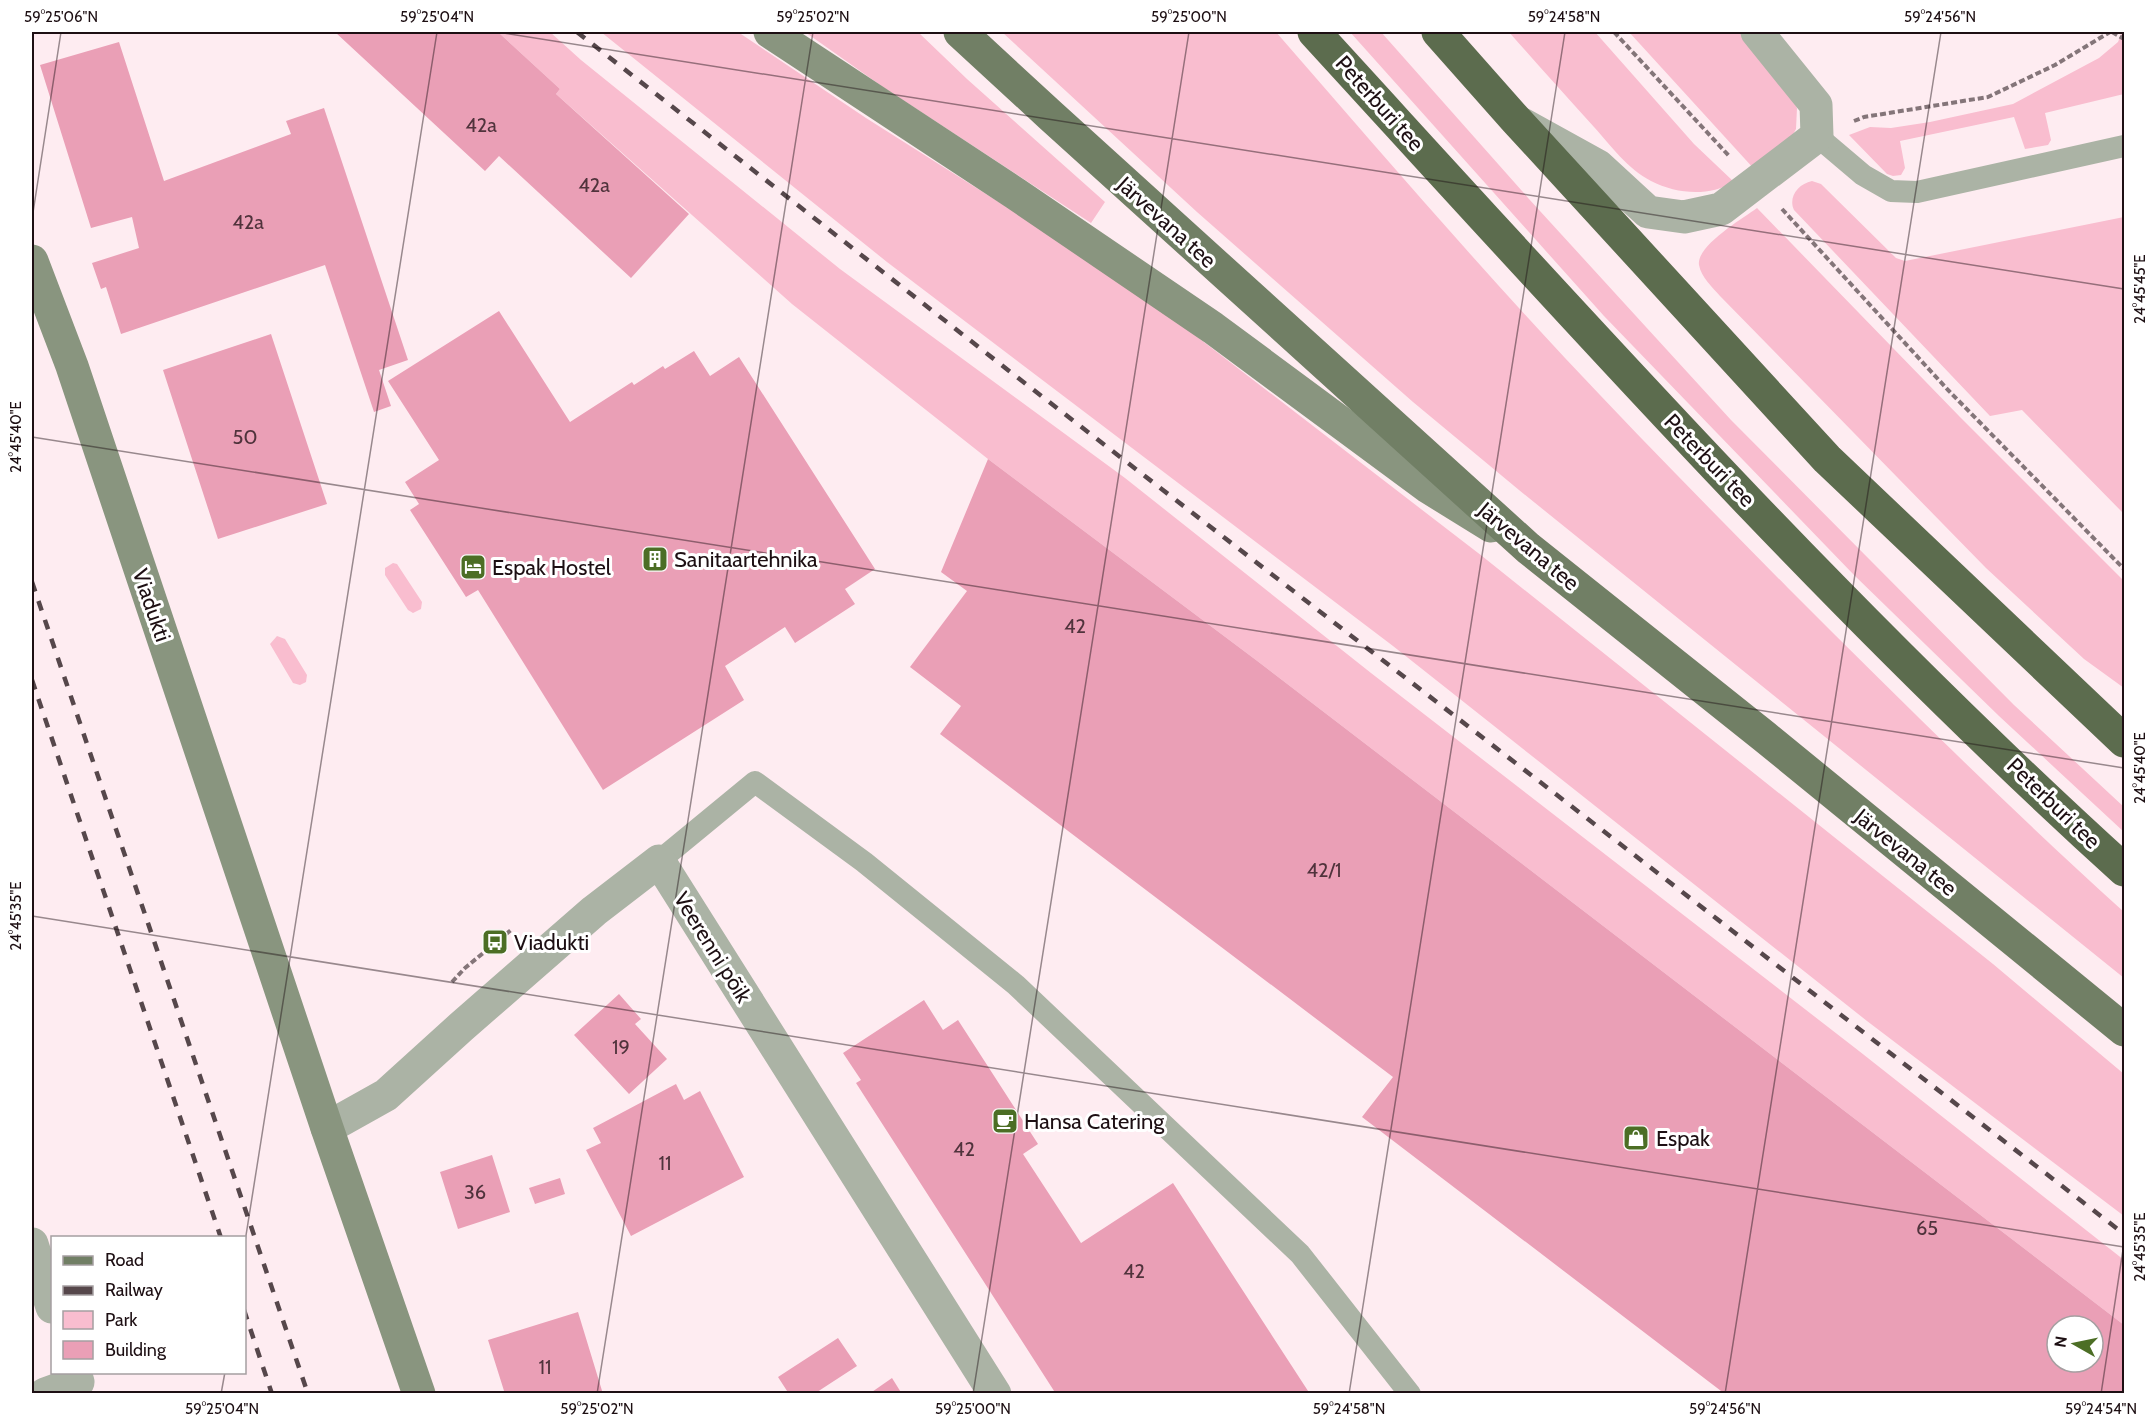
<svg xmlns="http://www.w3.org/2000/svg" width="2156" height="1425" font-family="Cabin,sans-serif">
<rect width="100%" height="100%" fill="#feecf1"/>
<path fill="#f9bdcf" d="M498 32H550L581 60 840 269 1125 478 1371 673 1859 1051 2124 1260V1325L1256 660 988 459 792 304 556 94 560 89Z
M601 32H738L866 118 1019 215 1187 329 1482 556 1993 964 2124 1074V1216L1867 1021 1393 646 887 262Z
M805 32H918L967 79 1105 202 1091 223 883 87Z
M1002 32H1276C1371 141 1466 252 1565 358 1638 436 1713 512 1788 588 1898 698 2009 808 2124 912V978L1519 490 1413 402 1197 212Z
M1350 32H1381L1529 199 1731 420 2014 705 2124 807V832L1999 716 1854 575 1604 316Z
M1509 32H1595L1694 144 1734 182C1708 197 1677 194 1651 181 1628 169 1611 146 1594 127 1566 96 1537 64 1509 32Z
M1629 32H1768L1788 90 1797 108 1796 129 1790 140 1755 170Z
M2122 32H2124V94L2045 113 2051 140 2048 145 2025 149 2014 117 1900 141 1905 168 1901 175 1893 176 1887 174 1849 135 1870 127 1891 128 1930 122 2013 104 2099 58 2118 42Z
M1812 181 1821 184 1896 258 1905 261 2124 217V514L2022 410 1990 416 1794 210C1788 197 1798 184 1812 181Z
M1757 208 1960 417 2124 581V688L2084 659 1986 568 1720 296C1713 288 1701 277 1699 265 1696 246 1742 219 1757 208Z
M393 563 397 564 422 602 421 609 413 613 408 610 385 575V568Z
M277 636 285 639 307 675 306 682 300 685 293 683 270 644Z"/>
<path fill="#ea9fb6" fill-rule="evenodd" d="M335 32H498L560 89 556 94 689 214 631 278 499 156 485 171Z
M119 42 164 181 291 134 286 121 324 108 408 360 379 370 391 406 374 412 325 265 121 334 106 287 101 289 92 263 139 248 132 217 91 228 40 65Z
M499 311 570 422 632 382 634 385 663 366 665 369 694 351 710 376 739 357 875 569 845 589 855 604 795 643 785 627 725 666 744 700 603 790 478 590 466 597 410 510 419 504 405 482 439 460 388 381Z
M271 334 327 504 218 539 163 370Z
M988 459 1256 660 2124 1325V1394H1725L1362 1117 1393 1077 940 734 961 706 910 667 967 591 941 572ZM2057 1326H2093V1362H2057Z
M619 994 641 1019 635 1024 667 1059 629 1094 574 1035Z
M924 1000 943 1030 958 1020 1038 1144 1023 1154 1081 1243 1173 1183 1310 1394H1056L856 1083 861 1080 843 1053Z
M676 1084 684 1100 700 1091 744 1177 631 1236 586 1150 601 1143 593 1128Z
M492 1155 510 1212 458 1229 440 1172Z
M560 1178 565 1194 535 1204 529 1188Z
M578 1312 603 1394H505L488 1340Z
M838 1338 857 1366 814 1394H789L778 1377Z
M892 1378 902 1394H869Z"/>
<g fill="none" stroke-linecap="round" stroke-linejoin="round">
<path stroke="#847579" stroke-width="4" stroke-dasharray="6 3" stroke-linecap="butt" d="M1614 32 1730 157
M2112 32 2124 39
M1854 121 1864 117 1988 97 2055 65 2110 32
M1782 209 1948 390 2124 569
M452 982 465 968 511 930"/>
<path stroke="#abb3a5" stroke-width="22" d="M1817 136 1863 175 1891 191 1917 192 2124 146
M659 861 755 782 864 862 1016 985 1300 1254 1410 1394"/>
<path stroke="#abb3a5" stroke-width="33" d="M1522 124 1598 166 1648 212 1684 217 1721 209 1817 136 1816 105 1757 32
M327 1128 386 1095 461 1027 594 911 659 861 995 1394
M32 1244 52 1307
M45 1394 78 1382 75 1372"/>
<path stroke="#89957f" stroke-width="33" d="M770 32 1016 194 1213 328 1428 487 1491 526
M32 261 72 366 327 1128 419 1394"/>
<path stroke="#717f65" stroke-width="33" d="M960 32 1050 115 1528 548 1765 737 2124 1030"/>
<path stroke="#5c6c4e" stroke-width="33" d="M1314 32C1576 318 1836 609 2124 870
M1438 32 1516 120 1827 459 2124 741"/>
<path stroke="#56474b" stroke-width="4.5" stroke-dasharray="10 10" stroke-linecap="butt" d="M577 32 1013 374 2124 1234
M32 582 308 1394
M32 680 221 1238
M244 1310 272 1394"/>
</g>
<path fill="none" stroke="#1d0f13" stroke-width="1.5" stroke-opacity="0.45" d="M497 32 2124 289M32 219 61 32M32 437 2124 768M32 916 2124 1247M244 1248 437 32M221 1394 225 1372M597 1394 813 32M973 1394 1189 32M1349 1394 1565 32M1725 1394 1941 32M2101 1394 2124 1243"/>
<defs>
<g id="building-square" transform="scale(1.35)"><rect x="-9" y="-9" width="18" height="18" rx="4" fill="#4c6e25" stroke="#fff"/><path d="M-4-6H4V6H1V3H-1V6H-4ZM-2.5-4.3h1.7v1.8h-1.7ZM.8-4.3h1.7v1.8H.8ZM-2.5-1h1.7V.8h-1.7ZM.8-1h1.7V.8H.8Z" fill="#fff"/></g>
<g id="hotel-square" transform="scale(1.35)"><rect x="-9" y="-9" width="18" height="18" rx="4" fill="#4c6e25" stroke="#fff"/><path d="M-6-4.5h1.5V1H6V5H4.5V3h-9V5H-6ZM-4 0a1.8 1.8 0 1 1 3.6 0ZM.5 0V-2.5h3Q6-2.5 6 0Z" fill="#fff"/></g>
<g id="bus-square" transform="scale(1.35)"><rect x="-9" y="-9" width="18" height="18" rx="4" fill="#4c6e25" stroke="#fff"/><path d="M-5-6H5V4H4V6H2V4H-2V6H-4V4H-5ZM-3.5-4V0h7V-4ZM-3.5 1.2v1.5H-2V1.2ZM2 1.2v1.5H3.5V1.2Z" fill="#fff"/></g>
<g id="cafe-square" transform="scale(1.35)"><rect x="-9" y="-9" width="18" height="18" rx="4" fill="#4c6e25" stroke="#fff"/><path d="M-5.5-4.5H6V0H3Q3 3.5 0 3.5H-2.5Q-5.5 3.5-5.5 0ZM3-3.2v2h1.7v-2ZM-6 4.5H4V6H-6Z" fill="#fff"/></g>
<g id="shop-square" transform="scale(1.35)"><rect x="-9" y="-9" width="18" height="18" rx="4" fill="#4c6e25" stroke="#fff"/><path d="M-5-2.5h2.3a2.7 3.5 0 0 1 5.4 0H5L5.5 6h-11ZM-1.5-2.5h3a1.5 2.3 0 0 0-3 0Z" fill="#fff"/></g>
</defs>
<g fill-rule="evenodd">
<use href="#building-square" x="655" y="559"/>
<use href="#hotel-square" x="473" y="567"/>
<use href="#bus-square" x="495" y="942"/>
<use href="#cafe-square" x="1005" y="1121"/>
<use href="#shop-square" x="1636" y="1138"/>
</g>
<g text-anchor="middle" stroke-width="6" stroke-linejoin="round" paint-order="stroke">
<g font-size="20" fill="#50333c">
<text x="481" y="132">42a</text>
<text x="594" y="192">42a</text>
<text x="248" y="229">42a</text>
<text x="245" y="444">50</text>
<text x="1075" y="633">42</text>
<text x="1324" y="877">42/1</text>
<text x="621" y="1054">19</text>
<text x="964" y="1156">42</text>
<text x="665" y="1170">11</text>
<text x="475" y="1199">36</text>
<text x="1927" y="1235">65</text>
<text x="1134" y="1278">42</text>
<text x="545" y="1374">11</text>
</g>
<g font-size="22" fill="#1d0f13" stroke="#fff">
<text transform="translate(1380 103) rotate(48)" y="8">Peterburi tee</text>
<text transform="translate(1167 222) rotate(42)" y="8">Järvevana tee</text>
<text transform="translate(1710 460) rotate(46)" y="8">Peterburi tee</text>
<text transform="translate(1529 546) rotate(40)" y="8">Järvevana tee</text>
<text transform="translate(152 605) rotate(71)" y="8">Viadukti</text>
<text transform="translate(2054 803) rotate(44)" y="8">Peterburi tee</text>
<text transform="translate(1906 852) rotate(39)" y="8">Järvevana tee</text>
<text transform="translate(713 947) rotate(58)" y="8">Veerenni põik</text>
</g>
<g font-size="22" fill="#1d0f13" stroke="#fff" text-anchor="start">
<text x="674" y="567">Sanitaartehnika</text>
<text x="492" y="575">Espak Hostel</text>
<text x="514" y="950">Viadukti</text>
<text x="1024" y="1129">Hansa Catering</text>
<text x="1656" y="1146">Espak</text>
</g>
</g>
<rect width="2156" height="1425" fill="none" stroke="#ffffff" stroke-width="66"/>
<rect x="51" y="1236" width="195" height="138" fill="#ffffff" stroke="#a59fa1" stroke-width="1.5"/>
<rect x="63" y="1256" width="30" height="9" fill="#717f65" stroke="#a59fa1" stroke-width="1.5"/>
<text x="105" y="1266" font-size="18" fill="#1d0f13">Road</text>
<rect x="63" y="1286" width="30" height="9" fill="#56474b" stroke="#a59fa1" stroke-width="1.5"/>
<text x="105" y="1296" font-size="18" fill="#1d0f13">Railway</text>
<rect x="63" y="1311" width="30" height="18" fill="#f9bdcf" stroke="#a59fa1" stroke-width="1.5"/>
<text x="105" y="1326" font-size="18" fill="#1d0f13">Park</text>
<rect x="63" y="1341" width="30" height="18" fill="#ea9fb6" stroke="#a59fa1" stroke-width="1.5"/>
<text x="105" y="1356" font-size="18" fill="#1d0f13">Building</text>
<g transform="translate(2075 1344) rotate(279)"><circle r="28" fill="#ffffff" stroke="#a59fa1" stroke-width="1.5"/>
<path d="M0-4.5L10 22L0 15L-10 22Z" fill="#4c6e25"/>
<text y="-9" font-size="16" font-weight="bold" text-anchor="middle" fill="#1d0f13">N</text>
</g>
<rect x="33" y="33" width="2090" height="1359" fill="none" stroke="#1d0f13" stroke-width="2"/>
<g font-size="15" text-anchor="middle" fill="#1d0f13">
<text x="61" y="22">59°25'06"N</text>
<text x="437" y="22">59°25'04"N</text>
<text x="813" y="22">59°25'02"N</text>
<text x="1189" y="22">59°25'00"N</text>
<text x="1564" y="22">59°24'58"N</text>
<text x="1940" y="22">59°24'56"N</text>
<text transform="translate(2140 289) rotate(-90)" y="5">24°45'45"E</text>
<text transform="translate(16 437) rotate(-90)" y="5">24°45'40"E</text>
<text transform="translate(2140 768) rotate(-90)" y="5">24°45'40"E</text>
<text transform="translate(16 916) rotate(-90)" y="5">24°45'35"E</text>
<text transform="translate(2140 1247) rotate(-90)" y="5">24°45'35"E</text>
<text x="222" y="1414">59°25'04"N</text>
<text x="597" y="1414">59°25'02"N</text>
<text x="973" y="1414">59°25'00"N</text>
<text x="1349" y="1414">59°24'58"N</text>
<text x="1725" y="1414">59°24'56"N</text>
<text x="2101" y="1414">59°24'54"N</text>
</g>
</svg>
